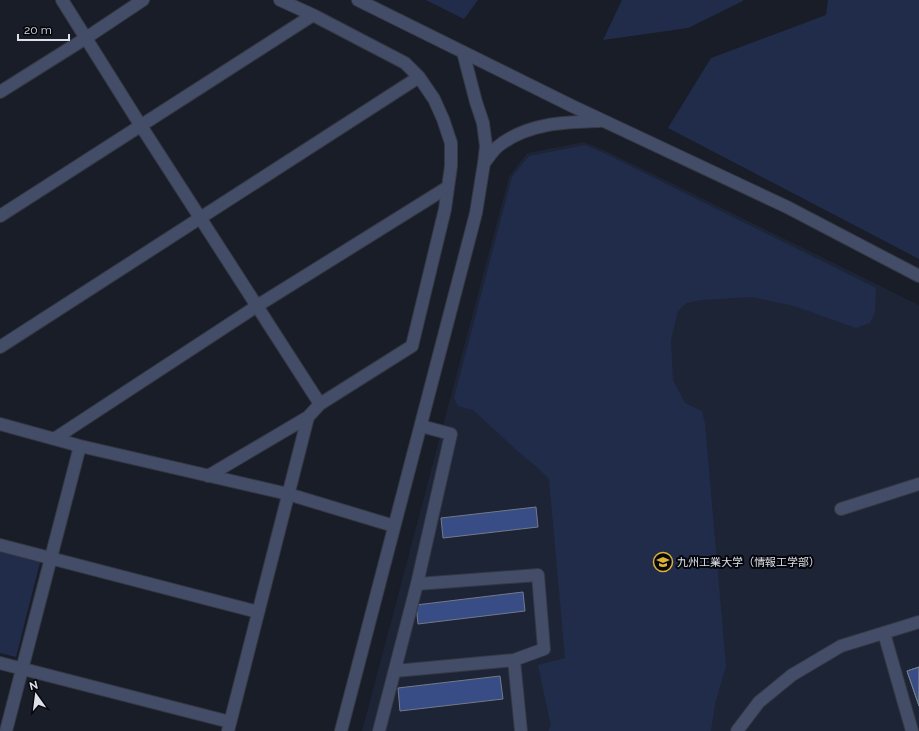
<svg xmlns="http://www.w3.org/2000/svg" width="919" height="731" font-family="Raleway,'Noto Sans JP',sans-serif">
<rect width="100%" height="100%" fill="#181d28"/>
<path fill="#1d2435" d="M584 142 606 151 919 305V731H362L509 177 527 153Z"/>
<path fill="#212c4b" d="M426 0H478L464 19Z
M622 0H743V1L688 28 603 40Z
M828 0H919V259L668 128 711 58 826 15Z
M585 145 606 154 876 288 875 312 870 323 856 328 794 306 752 297 701 300 686 303 678 311 671 340 673 380 685 403 702 411 705 424 726 666 715 704 711 731H548L551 726 538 665 565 658 549 479 537 467 522 455 473 410 458 406 454 398 512 177 529 156Z
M0 552 40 562 16 657 0 653Z"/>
<path fill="#384c86" stroke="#747a88" d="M536 507 538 527 443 538 441 518Z
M523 592 525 611 418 624 416 605Z
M919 667V706L907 671Z
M919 667V706L907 671Z
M500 676 503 699 400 711 398 688Z"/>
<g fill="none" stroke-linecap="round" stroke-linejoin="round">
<g stroke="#343843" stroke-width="14">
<path id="minor" d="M62 0 141 126 320 404
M358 0 572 106 787 207 919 276
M0 92 86 38 143 0
M484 163C488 158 492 152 496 148 525 123 564 122 600 121
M0 216 313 15
M0 347 419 77
M0 424 80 446 288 494 394 526
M54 439 257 306 448 187
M208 476 308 417
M841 509 919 484
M0 545 258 612
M417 584 538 575 544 649 514 660 521 731
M884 633 912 731
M0 663 230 722
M395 671 514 660
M6 731 80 446
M228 731 308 417 320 404 412 346 445 209 451 166V143L443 119 434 99 419 77 405 63 313 15 280 0
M341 731 476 213 484 163 486 146 483 123 476 102 463 52
M379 731 417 584 451 434 421 426
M737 731 759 702 792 675 841 646 919 622"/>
</g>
<use href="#minor" stroke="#434d67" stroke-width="12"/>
</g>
<defs>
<g id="university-ring" transform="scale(1)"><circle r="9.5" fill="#06070c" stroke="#ddb133" stroke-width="1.5"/><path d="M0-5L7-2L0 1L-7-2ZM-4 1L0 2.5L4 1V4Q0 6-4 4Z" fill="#ddb133"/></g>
</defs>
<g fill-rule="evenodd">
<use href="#university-ring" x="663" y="562"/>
</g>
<g text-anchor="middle" stroke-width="4" stroke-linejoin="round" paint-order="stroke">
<g font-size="11" fill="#dde0e8" stroke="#06070c" text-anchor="start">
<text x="677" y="566">九州工業大学（情報工学部）</text>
</g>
</g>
<g transform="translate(36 695) rotate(346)" stroke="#06070c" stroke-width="3" paint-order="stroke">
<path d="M0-3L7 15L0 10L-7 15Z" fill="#dde0e8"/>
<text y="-6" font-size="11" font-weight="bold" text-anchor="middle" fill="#dde0e8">N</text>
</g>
<path d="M18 34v6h51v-6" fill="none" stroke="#dde0e8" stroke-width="2"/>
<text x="24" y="34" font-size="12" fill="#dde0e8" stroke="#06070c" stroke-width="3" paint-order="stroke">20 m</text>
</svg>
